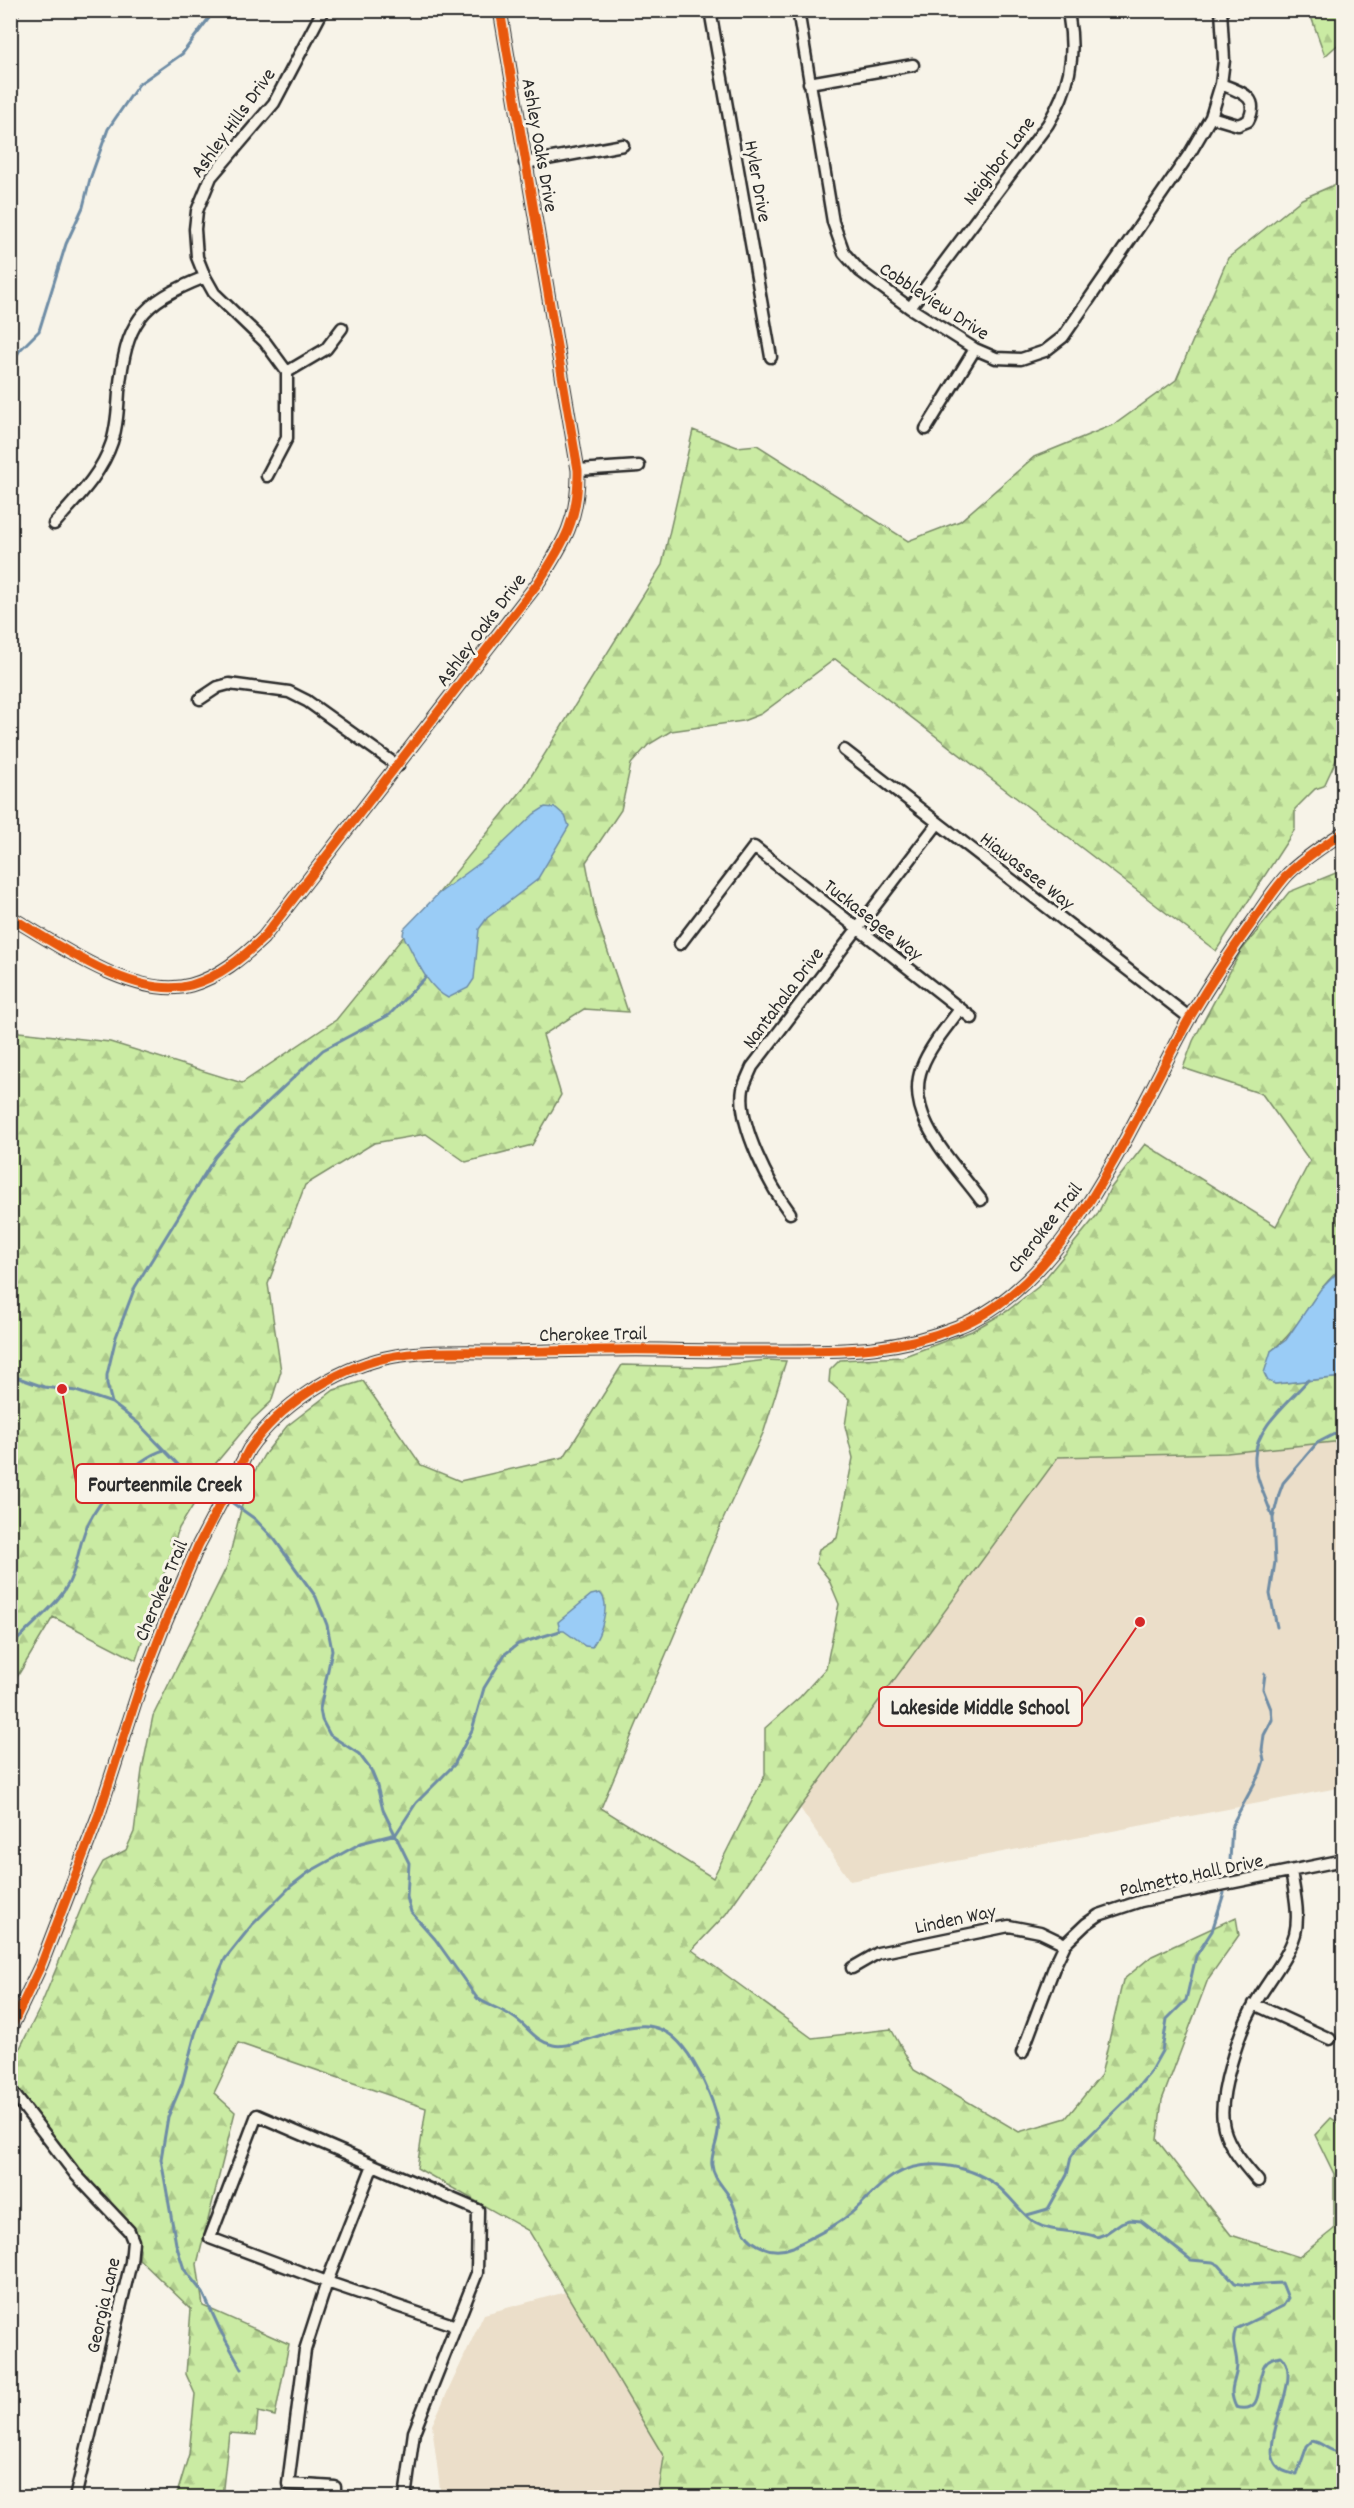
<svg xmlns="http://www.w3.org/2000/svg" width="1354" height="2508" font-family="Dekko,sans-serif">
<defs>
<pattern id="forest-firs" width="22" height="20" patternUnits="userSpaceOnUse" patternTransform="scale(1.5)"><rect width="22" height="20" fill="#caeba3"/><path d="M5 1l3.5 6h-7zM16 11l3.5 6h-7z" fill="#aeca8c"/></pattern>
</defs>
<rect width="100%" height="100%" fill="#f7f3e8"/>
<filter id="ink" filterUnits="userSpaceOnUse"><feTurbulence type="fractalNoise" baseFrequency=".0167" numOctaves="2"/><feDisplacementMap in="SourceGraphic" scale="12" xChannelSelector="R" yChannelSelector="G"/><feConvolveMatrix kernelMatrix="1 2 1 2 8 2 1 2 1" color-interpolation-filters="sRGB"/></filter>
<g filter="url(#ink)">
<path fill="#ebdec9" d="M1343 1441V1787L850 1881 800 1808 1058 1457 1227 1453Z
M566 2292 664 2457 658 2497H441L432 2425 484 2314Z"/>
<path fill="url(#forest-firs)" stroke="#7a8b67" stroke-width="1.5" d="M1309 11H1343V40L1325 56Z
M1343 181V745L1324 786 1315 789 1295 809V829L1216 951 835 659 761 714 743 721 671 731 648 745 631 764 621 810 586 862 596 916 628 1012 584 1009 543 1035 561 1095 532 1145 466 1162 426 1134 374 1143 305 1185 268 1284 281 1371 271 1402 252 1420 216 1463 210 1478 179 1528 136 1660 53 1617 11 1687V1022L19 1032 110 1042 242 1083 336 1020 523 789 662 565 693 430 737 447 757 445 908 541 960 521 1034 457 1115 424 1176 380 1228 258 1302 199Z
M1343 870 1344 1147H1337L1338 1223 1343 1222V1267C1312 1290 1303 1328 1271 1351L1275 1384 1343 1377V1441L1227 1453 1058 1457 800 1808 726 1914 692 1950 812 2038 891 2029 914 2070 1019 2132 1066 2118 1101 2075 1123 1980 1152 1956 1236 1917 1239 1935 1208 1979 1162 2100 1157 2140 1231 2235 1299 2257 1334 2229V2174L1315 2135 1331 2118 1343 2126V2497H658L664 2457 529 2231 417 2168 426 2108 238 2043 214 2093 235 2112 197 2264 203 2306 289 2344 275 2416 258 2412 256 2435 229 2433 222 2497H176L189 2454 195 2394 186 2374 191 2309 139 2259 140 2249 137 2236 130 2224 82 2172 11 2081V2066L39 2010 92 1882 103 1862 126 1850 134 1832 142 1770 153 1716 227 1566 247 1485 264 1455 287 1426 334 1390 363 1381 421 1465 460 1481 564 1457 622 1365 708 1367 767 1360 786 1361 764 1431 722 1522 601 1808 713 1878 765 1775V1728L800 1697 826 1668 839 1604 828 1578 816 1563 819 1549 837 1538 853 1458 845 1426 849 1399 829 1382 830 1370 840 1360 902 1357 972 1331 1007 1311 1038 1287 1097 1215 1110 1189 1145 1144 1276 1226 1310 1161 1262 1094 1183 1068 1193 1041 1241 951 1289 892Z"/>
<path fill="#9accf6" stroke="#6e8ca5" stroke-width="1.5" d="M545 807 556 808 565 816 569 826 537 880 487 918 479 929 474 979 468 988 448 998C426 987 415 956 403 935L404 929 438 894 492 854 534 814Z
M1343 1267V1377L1275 1384 1268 1381 1264 1373 1271 1351 1286 1340 1320 1290Z
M600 1593C612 1604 600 1635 592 1647L585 1646 564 1631H560L558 1622 591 1595Z"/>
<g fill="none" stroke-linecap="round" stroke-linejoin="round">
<path stroke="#6e8ca5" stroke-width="3" d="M10 366 20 350 39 331 66 244 83 207 90 179 108 129 139 84 182 54 215 10
M10 1375 44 1387 76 1391 112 1403 138 1423 192 1479 221 1496
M112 1403 107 1384V1375L116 1337 135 1287 215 1157 239 1129 323 1050 389 1015 426 977
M227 1499 255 1519 275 1540 316 1597 327 1625 332 1650 320 1709 322 1720 330 1735 359 1754 371 1770 376 1782 383 1810 409 1863 407 1897 411 1912 435 1939 477 1998C488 2006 502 2009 513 2017 528 2026 534 2041 553 2045 560 2047 568 2045 575 2043 614 2034 651 2007 683 2047 697 2064 714 2100 718 2121 721 2138 710 2153 712 2165 713 2178 723 2186 729 2196 741 2217 737 2236 762 2247 773 2252 783 2251 793 2247 810 2238 829 2230 845 2218 862 2206 875 2187 893 2176 924 2157 967 2164 996 2185 1011 2196 1020 2213 1035 2223 1054 2234 1077 2229 1097 2237L1105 2234 1121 2223 1130 2220 1141 2221 1191 2260 1213 2262 1219 2265 1235 2283 1246 2285 1282 2283 1288 2298 1283 2306 1236 2329C1230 2344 1237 2350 1237 2366 1236 2383 1227 2388 1236 2407 1267 2416 1255 2377 1265 2364 1269 2358 1275 2357 1281 2356 1310 2380 1236 2470 1297 2474L1307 2446 1312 2441C1325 2443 1328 2453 1344 2452
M1272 1516C1266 1497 1254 1476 1255 1457 1256 1427 1290 1401 1308 1380
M1277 1627 1270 1594 1275 1562 1273 1518 1279 1494 1283 1483 1317 1443 1344 1429
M10 1648C27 1628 50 1612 64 1591 78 1571 77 1548 87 1526 100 1498 135 1459 164 1450
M1230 1861 1232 1825 1260 1773 1264 1760 1262 1750 1264 1735 1272 1720 1271 1709 1263 1689 1265 1674
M1027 2215 1048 2209 1067 2175 1071 2157 1077 2148 1130 2096 1149 2074 1162 2051 1167 2019 1186 2000 1196 1956 1212 1931 1224 1893
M242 2369 220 2330 203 2293 184 2269 176 2244 161 2159 168 2117 182 2084 195 2034 215 1981 225 1959 252 1925 291 1886 309 1872 361 1843 396 1834 416 1803 454 1765 472 1730 484 1688 505 1654 518 1644 560 1631"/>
<g stroke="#2b2b2b" stroke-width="15">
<path id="minor" d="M710 10 771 357
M798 10 833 222 844 253 860 271 910 308 975 349 996 358 1021 359 1045 351 1063 337 1190 153 1211 117 1221 84 1224 60 1221 10
M10 12 14 10
M809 83 913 65
M1211 117 1238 125 1248 121C1261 96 1240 92 1221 84
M525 163 623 145
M910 308 1048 124C1069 89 1076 58 1069 18
M287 372 326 349 342 328
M926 429 975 349
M578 470 639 466
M267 476 287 438V372L265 342 214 293 205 277 197 257 195 229 197 211 211 177 274 103 323 10
M54 524C76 499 101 475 112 442 117 426 118 409 119 392 126 322 139 303 205 277
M200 699 218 687 229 684 289 692 307 701 398 766
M844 750 1190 1018
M10 917C56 943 135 1001 191 985 219 977 242 958 263 938L538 583C564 543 579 519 578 470L500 10
M680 944 754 847 972 1018
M960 1009C947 1027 930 1046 922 1067 903 1116 955 1164 981 1200
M790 1213C770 1186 737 1124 743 1089 745 1082 749 1074 752 1067L938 823
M852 1968 878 1953 1009 1926 1040 1932 1065 1944
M1254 2004 1330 2039
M10 2030 41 1965 99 1814 139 1690 163 1628 198 1546 249 1449C279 1406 334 1370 385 1358 423 1350 464 1352 503 1352 556 1351 609 1349 662 1350 701 1351 741 1351 780 1351 845 1351 895 1352 957 1327 1071 1283 1133 1117 1190 1017 1209 985 1229 954 1251 924 1263 907 1274 889 1288 874 1304 858 1325 845 1344 832
M1022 2053 1055 1965 1065 1944 1086 1924 1099 1915 1141 1901 1344 1860
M10 2089 76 2175 129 2231 133 2241 131 2262 75 2498
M373 2165 327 2282 456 2326
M1258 2181C1245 2166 1229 2148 1224 2128 1216 2098 1240 2028 1256 2002 1268 1981 1288 1958 1295 1934 1300 1915 1294 1890 1291 1871
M335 2498V2487L288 2484 305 2350 327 2282 210 2238 257 2115 478 2210 477 2273 414 2432 405 2498"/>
</g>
<use href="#minor" stroke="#f7f3e8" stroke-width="10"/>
<g stroke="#f7f3e8" stroke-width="13">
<path id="cycleway" d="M10 917C56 943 135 1001 191 985 219 977 242 958 263 938L538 583C564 543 579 519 578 470L500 10
M10 2030 41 1965 99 1814 139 1690 163 1628 198 1546 249 1449C279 1406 334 1370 385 1358 423 1350 464 1352 503 1352 556 1351 609 1349 662 1350 701 1351 741 1351 780 1351 845 1351 895 1352 957 1327 1071 1283 1133 1117 1190 1017 1209 985 1229 954 1251 924 1263 907 1274 889 1288 874 1304 858 1325 845 1344 832"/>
</g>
<use href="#cycleway" stroke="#e8590c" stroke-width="9"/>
</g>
</g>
<g text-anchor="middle" stroke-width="6" stroke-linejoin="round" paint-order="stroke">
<g font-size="20" fill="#2b2b2b" stroke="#f7f3e8">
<text transform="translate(232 122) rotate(-54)" y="7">Ashley Hills Drive</text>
<text transform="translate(541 145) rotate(80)" y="7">Ashley Oaks Drive</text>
<text transform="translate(998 160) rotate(-53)" y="7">Neighbor Lane</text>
<text transform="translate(759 181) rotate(80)" y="7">Hyler Drive</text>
<text transform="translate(935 300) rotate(33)" y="7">Cobbleview Drive</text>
<text transform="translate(480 629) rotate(-53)" y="7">Ashley Oaks Drive</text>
<text transform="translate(1028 870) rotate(38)" y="7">Hiawassee Way</text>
<text transform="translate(874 919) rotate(38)" y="7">Tuckasegee Way</text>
<text transform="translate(782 997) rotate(-53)" y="7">Nantahala Drive</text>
<text transform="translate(1044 1227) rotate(-52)" y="7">Cherokee Trail</text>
<text transform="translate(593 1333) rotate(-1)" y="7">Cherokee Trail</text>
<text transform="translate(160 1590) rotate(-67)" y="7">Cherokee Trail</text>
<text transform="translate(1191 1874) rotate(-12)" y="7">Palmetto Hall Drive</text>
<text transform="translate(955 1918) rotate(-12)" y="7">Linden Way</text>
<text transform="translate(102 2305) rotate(-77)" y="7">Georgia Lane</text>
</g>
</g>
<path fill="none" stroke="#d62828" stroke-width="2" d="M62 1389L76 1483M1140 1622L1082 1707"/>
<g fill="#d62828" stroke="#f7f3e8" stroke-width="2">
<circle cx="62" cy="1389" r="6"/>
<circle cx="1140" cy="1622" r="6"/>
</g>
<g fill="#f7f3e8" stroke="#d62828" stroke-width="2">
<rect x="76" y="1464" width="178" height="39" rx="6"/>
<rect x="879" y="1687" width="203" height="39" rx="6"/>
</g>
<g font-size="21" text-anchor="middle" font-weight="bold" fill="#2b2b2b">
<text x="165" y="1491">Fourteenmile Creek</text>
<text x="980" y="1714">Lakeside Middle School</text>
</g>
<rect width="1354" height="2508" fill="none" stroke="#f7f3e8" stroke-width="36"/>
<rect x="18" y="18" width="1318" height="2472" fill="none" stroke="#2b2b2b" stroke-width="2" filter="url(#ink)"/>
</svg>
